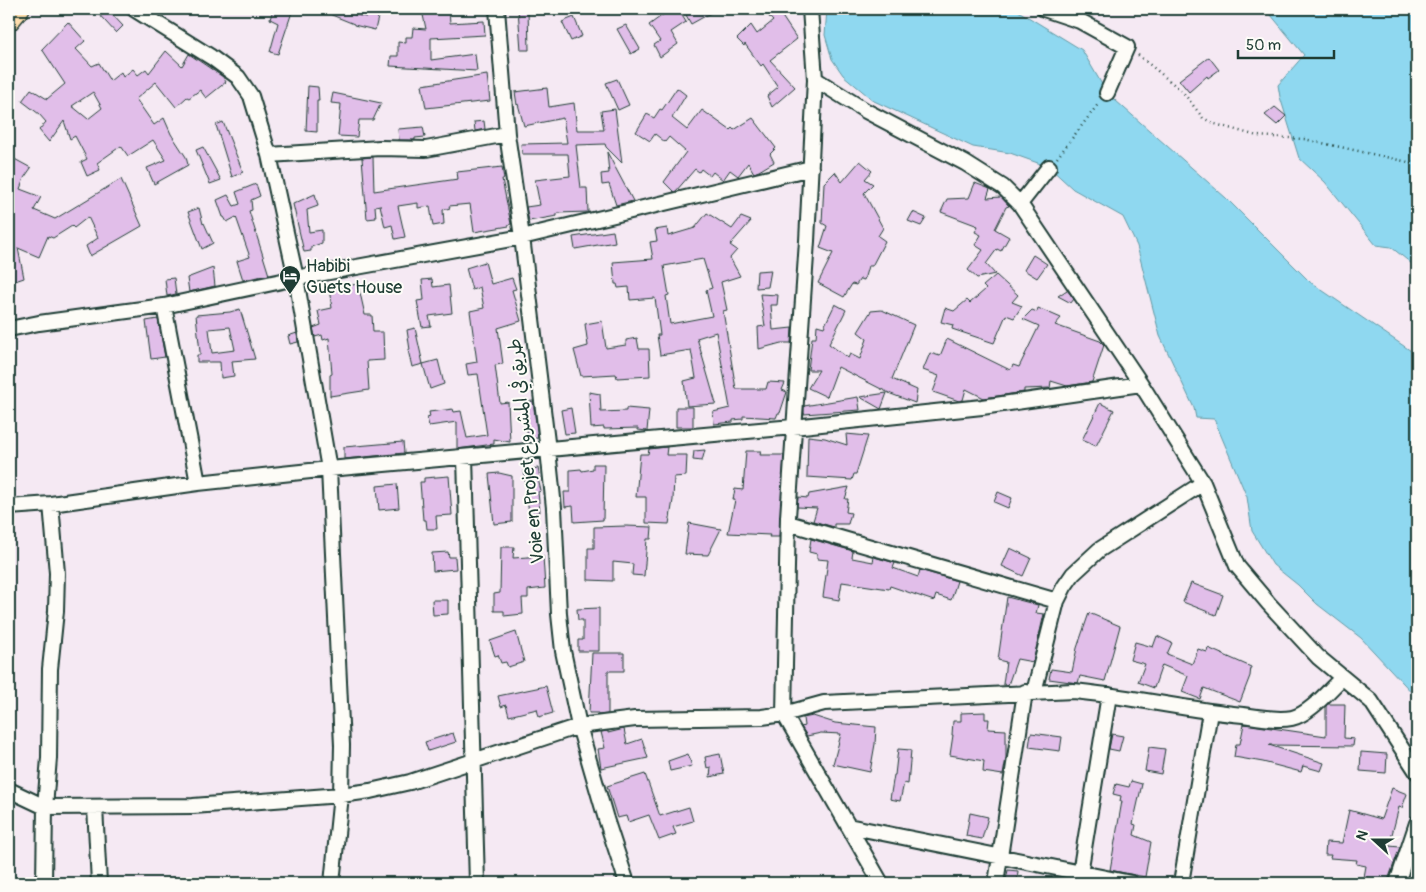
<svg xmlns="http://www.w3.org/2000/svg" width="1426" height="892" font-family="Pangolin,'Playpen Sans Arabic',sans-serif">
<rect width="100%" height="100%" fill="#f5e9f3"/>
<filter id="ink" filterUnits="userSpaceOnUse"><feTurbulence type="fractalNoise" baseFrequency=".02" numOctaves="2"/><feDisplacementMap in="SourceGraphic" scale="10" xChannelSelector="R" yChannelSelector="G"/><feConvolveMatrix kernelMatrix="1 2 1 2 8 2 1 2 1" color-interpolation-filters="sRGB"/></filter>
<g filter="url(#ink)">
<path fill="#8fd8f0" stroke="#629aa5" d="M827 9H1015L1082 50 1107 93 1226 198 1310 282 1417 355V698L1361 638 1317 604 1298 585 1273 565 1252 531 1247 497 1214 419 1196 418 1194 408 1160 336 1137 246 1123 217 1073 189 1049 167 1010 153 973 147 874 101 843 75 832 59 825 35Z
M1266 9H1417V268L1391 247 1376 245 1325 182 1299 158 1280 97 1278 85 1304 55Z"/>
<path fill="#e1bee9" stroke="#1f3d34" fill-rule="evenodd" d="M94 9H107L123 26 116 33Z
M283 9H293L278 54 270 52 278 23 270 19 273 10 282 13Z
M317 9H348L346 13 366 17 369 9H380L375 30 354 25V24Z
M429 9H449L450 23 484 21 485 35 431 38V60L475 54 477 71 390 66 391 56H398V42L406 43V37H412L413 28 426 29 423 15Z
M518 9H528L529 50H521Z
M671 9H678L686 22 671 32 678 44 660 57 654 45 660 41 649 25Z
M696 9H718L691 24 686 15Z
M762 9H787L781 15 797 39 770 60 795 87 772 107 767 96 778 87 763 64 761 66 745 44 744 46 737 39 751 25 757 34 773 21Z
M574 17 582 36 571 41 562 22Z
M68 22 85 41 76 49 92 66 99 63 110 81 121 72 123 77 133 69 138 75 146 69 149 73 166 51 182 66 189 54 223 77 226 82 206 98 200 90 189 98 187 97 176 107 156 82 136 99 154 125 164 118 171 134 186 157 188 165 154 184 147 168 166 160 153 140 128 156 121 146 97 163 100 170 87 176 81 162 87 159 75 136 70 139 64 121 49 142 39 130 46 122 39 114 22 101 31 89 47 99 65 84 42 49ZM93 92 102 108 88 119 72 106Z
M626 25 640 49 631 54 617 29Z
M1209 57 1219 70 1208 78 1207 76 1189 92 1179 80Z
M487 75 490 101 426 108 422 85Z
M617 79 629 105 618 110 606 83Z
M308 86 318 87 319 101H317V132L306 131Z
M547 88 549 107 574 103 577 130H604L601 111 615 109 622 163 606 147 605 144 576 145 581 188H587L588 212 557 213V216L529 221 526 207 540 205 535 180 570 176 568 154H522L521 144 567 143 563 118 524 126 518 104 517 105 515 92Z
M677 88 686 95 672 118 687 130 702 110 730 130 732 128 734 130 753 118 776 148 770 154 774 162 759 171 754 173 748 163 738 176 730 170 723 180 713 172 710 176 701 169 699 172 695 169 676 191 674 192 664 182 686 152 669 137 665 142 655 134 650 141 636 132 647 114 654 118 660 109 662 110Z
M333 93 381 103 373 120H359L357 137 338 136 341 104 331 103Z
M1275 107 1286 116 1277 125 1265 115Z
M484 121 485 129 475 131 474 122Z
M223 122 243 172 232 177 216 125Z
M423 127 425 137 415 138V140H399L398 129Z
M203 147 221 180 210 184 196 150Z
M607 152 633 201 616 205 609 184 602 185 601 174 609 173Z
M9 156 31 168 24 178 20 189 41 197 34 210 55 219 121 179 142 226 90 256 86 246 98 238 88 217 74 228 72 226 53 238 48 236 39 257 18 248 24 278 9 283Z
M373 157 374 191 458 179 457 172 502 167 504 179H502L511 224 509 225V226L474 232 470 204 449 206 450 208 443 210 444 224 433 226 430 206 418 208V203L398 206 405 237 395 239 392 225 385 227 380 205 375 206 376 218 367 219 362 158Z
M860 161 872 171 865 179 873 184 864 193 883 228 878 236 885 241 872 266H868L864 280 860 279 856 285 852 284 844 297 818 283 833 253 820 248 827 226 822 223 824 183 835 172 842 182Z
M975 183 990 189 987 198 1001 197 1009 206 1006 207 995 229 1009 237 1001 251 997 249 986 264 995 274 977 278 968 270 983 250 975 245 981 235 975 232 978 226 941 212 947 199 969 198Z
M256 184 260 196 251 200 252 210 249 211 269 275 243 280 237 261 250 257 236 217 227 222 224 217H223L217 200 228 195 234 206 240 204 236 192Z
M315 194 318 206 307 210 309 232 322 230V243L311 247V251L304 252 293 204Z
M199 208 203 224 204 223 213 243 202 249 188 212Z
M913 212 926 218 921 226 908 221Z
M707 213 732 229 741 217 751 221 730 245 737 250 730 258 740 276 721 282 727 310 723 311 736 389H766L768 382 785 383 782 390 787 392 780 413H778L776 418 743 416V419L733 420V422L714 424 713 412 730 408 716 332 697 338 716 404 687 406 684 381 696 378 691 350 660 355 657 335H660L655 298 630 300 629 287 618 288 617 284H615L613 262 653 259 650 242 657 241 655 230 667 228 668 236 695 228ZM703 259 712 288 706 290 712 316 670 324 666 296 669 295 664 266Z
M613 231 615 242 575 249 573 237Z
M1033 255 1047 264 1037 278 1024 270Z
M485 262 491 284 512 278 516 289 512 290 521 321 498 328 503 364 495 365 500 403 508 402 510 442 494 439V444L457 449V422L429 426 427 418 430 417 429 412 453 409 454 412 461 411 467 438 487 435 478 374 468 375 466 364 477 362 470 311 484 308 480 287 472 290 466 268Z
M213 268 215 286 189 292 187 278Z
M771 270 768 287 756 288 757 271Z
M996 275 1018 295 1012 302 1022 306 1014 318 1006 315 994 343 952 329 953 325 941 322 945 308 954 311 967 300 970 303 986 289 983 286Z
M174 278 176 294 167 296 165 279Z
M432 279 433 287 449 285 452 313 429 316 431 326 422 327 417 301 424 300 422 280Z
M358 284 365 315H372L373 332H383L384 360 367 361 369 390 330 396V375L332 374 329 338 323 340 322 335 315 337 313 328 321 325 318 311 332 308 329 289Z
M1067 290 1074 299 1071 303 1058 296Z
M760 294 778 295 777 305H771L773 330 792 328 791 343H781L759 349 758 327 765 326Z
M835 304 846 310 829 344 848 358 850 354 860 359 867 339 858 332 871 311 882 310 914 325 892 379 917 390 915 403 891 394 838 367 827 397 808 388 819 370H808L812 338H816L817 325 824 327Z
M1038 308 1061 318 1055 325 1100 341 1104 345 1092 382 1067 386 1051 381 1050 388 1024 389V392L984 398 966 389 963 400 959 401 933 392 939 376 923 370 930 353 940 356 947 339 1010 370 1013 365 1019 367 1039 326 1023 319 1032 310 1037 312Z
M240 309 255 359 232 361 234 376 221 378 220 362H197V355H200V352L196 315 230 312ZM230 327 235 350 212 353 209 329Z
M158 319 165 357 151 359 146 321Z
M602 321 606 348 626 345V340L637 338 639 349H649L650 376 617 378 616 374 581 376 574 350 588 346 585 324Z
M415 328 423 364 412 367 408 350H410L407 330Z
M297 333 298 342 290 344 288 336Z
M438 360 444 384 430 389 423 364Z
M589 392 600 394 601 412 626 411V408L649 410 647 431 638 430V428L604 429V427L591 428Z
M887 393 881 409 860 397Z
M858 397 860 410 804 414V406Z
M533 401 538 438 528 439 524 402Z
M1100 403 1114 410 1096 446 1082 440Z
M676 407H693V427H676Z
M571 408 575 433 565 434 561 410Z
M846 434 868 436 856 474H854L852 480 807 477 808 436 825 438 847 445Z
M403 442 404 453 344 459V447Z
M667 447 666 455H687L686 476 674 477 673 500 669 524 646 523V497H636L640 454H648L649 449Z
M705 450 702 461 693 460 694 451Z
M746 451H761L760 455H784L779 537H769L770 535 728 533 735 500H733L735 489 743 490Z
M593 464H604L603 520 574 522 573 506 565 507 564 492H570V470L581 469 582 471 593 469Z
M538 468 540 479H538L541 491 538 492 540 512 529 514 524 470Z
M499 473 512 476V522L494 524 489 474Z
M449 476 452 515 436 516 437 529H427L426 520H423L420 482H424V478Z
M397 484 399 508 379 510 377 486Z
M849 487 845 499H848L846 512 851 513 848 524H834V527L813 521 817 508 797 507 798 497 808 498 809 494Z
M998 492 1012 498 1008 508 994 502Z
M689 523 721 529 708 555 685 554Z
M626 526 652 527 651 539H647L644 576 632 575 633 564 613 562V581L588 580V548H594V527Z
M811 539 853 551 852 558 873 562 874 557 895 563 893 568 918 577 920 570 957 581 951 600 936 595 934 601 890 586 889 589 842 582 839 600 823 597 828 560 817 559V554L809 552Z
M501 547H514L513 558 543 556 545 588 528 590V598H522L523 614 504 616V611H494V594L500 593Z
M1010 548 1031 558 1023 576 1002 566Z
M448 552 449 557H455L456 569 433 571 432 553Z
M1191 583 1223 595 1216 615 1183 602Z
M1007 597 1038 605 1036 613 1044 614 1033 662 1017 659 1008 685 1003 684 1006 662 998 660Z
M432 600H448V614L433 615Z
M599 608V651H578V640H583V620H578L577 609Z
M1089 613 1120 626 1105 681 1080 676 1078 683 1049 679 1051 669 1072 672 1077 648Z
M516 632 524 662 508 667 506 662 501 663 498 655 495 656 490 641Z
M1157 636 1172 643 1167 654 1192 664 1198 649 1207 652 1208 648 1251 667 1250 676 1240 702 1204 688 1200 699 1182 692 1188 676 1162 665 1154 688 1138 682 1145 664 1130 660 1135 642 1153 647Z
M592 653H624V671H608V714L598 715V713H589Z
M546 686 553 713 539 717 537 709 509 716 506 705 501 707 498 696Z
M1328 704H1345L1344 738 1354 739 1353 746 1269 745 1324 763 1321 771 1303 766 1301 772 1263 762 1234 757 1236 744H1240L1244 724 1326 736V706Z
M985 712V719H989L988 729 1006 730V758L1003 775 983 772 984 761 950 755 953 735H952L953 721H961V713Z
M813 716 835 723 876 727 875 744 870 772 833 764 841 734 821 733 807 736 801 727 804 726 803 718Z
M624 729 627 744 642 739 648 758 601 768 598 749 605 748 601 732 608 731V733Z
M453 733 456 742 428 751 425 742Z
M1031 733 1062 737 1060 751 1029 747Z
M1112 734 1123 736 1119 751 1109 749Z
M1149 747 1165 749 1161 774 1145 771Z
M898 749 911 750 908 784 904 783 900 801 890 799 894 775H895Z
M1361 752 1387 754 1386 773 1360 771Z
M688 754 692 766 670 771 668 761Z
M720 754 724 774 710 777 711 767 707 768 705 757Z
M645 774 660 816 689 807 693 821 673 827 676 834 659 840 649 815 628 822 626 816 617 818 607 786Z
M1131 781 1142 784 1133 824 1136 825 1134 835 1151 842 1145 877 1110 870 1122 801H1120L1121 796 1113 794 1116 784 1129 787Z
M1392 788 1407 794 1402 808 1399 807 1389 846 1400 847 1387 883H1385L1364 877 1366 866 1356 864 1357 860 1330 858 1331 855H1325L1326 842 1342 843 1349 810 1381 819Z
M970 813 988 817 982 839 966 836Z
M1008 870 1018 871 1017 881 1006 880Z"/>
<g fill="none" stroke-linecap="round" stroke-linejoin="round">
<g stroke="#1f3d34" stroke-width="18">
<path id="minor" d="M134 9 211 57 238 77 251 96 269 155 296 278 329 469 342 745 341 795 332 883
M497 9 507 134 522 237 548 450 554 508 559 614 563 651 579 726 606 819 627 883
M810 9 815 79 807 241 788 517 784 714 881 883
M1044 9 1080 21 1127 47 1107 93
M815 79 866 111 965 163 1003 187 1020 204 1141 384 1203 483 1237 566 1269 604 1318 657 1371 701 1417 772
M269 155 380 148 426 149 507 134
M1020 204 1049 167
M164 306 198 483
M9 329 39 323 164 306 296 278 522 237 811 168
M465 457 477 883
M9 507 51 504 198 483 329 469 793 427 982 407 1141 384
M788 523 1057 601
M1034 692 1057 601 1064 587 1073 574 1099 550 1203 483
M9 790 45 807 193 806 341 795 370 791 410 782 579 726 635 719 762 717 784 714 824 703 1073 691C1130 696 1186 710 1243 715 1258 717 1277 721 1292 718 1310 714 1329 690 1342 678
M95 807 99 883
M848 826 1131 883
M1080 873 1109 695
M44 883 45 807 49 758 50 669 56 611 57 573 51 504
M996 883 1025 692
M1181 883 1210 712
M1397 883 1417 823"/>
</g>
<g stroke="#1f3d34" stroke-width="21">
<path id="major" d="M9 22 20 9"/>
</g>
<path stroke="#1f3d34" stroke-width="2.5" stroke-dasharray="1 4" stroke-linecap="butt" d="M1138 55 1182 91 1203 118 1215 124 1257 136 1304 139 1417 164
M1057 158 1099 103"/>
<use href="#minor" stroke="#fdfcf7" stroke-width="14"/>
<use href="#major" stroke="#fddcac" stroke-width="18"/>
</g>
</g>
<defs>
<g id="hotel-pin" transform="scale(1.125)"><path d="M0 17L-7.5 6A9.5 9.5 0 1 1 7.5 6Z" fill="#1f3d34" stroke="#fdfcf7"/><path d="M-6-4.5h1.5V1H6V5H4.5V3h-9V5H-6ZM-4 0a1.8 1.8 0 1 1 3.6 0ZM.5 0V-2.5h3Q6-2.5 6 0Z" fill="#fff"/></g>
</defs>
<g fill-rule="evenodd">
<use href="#hotel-pin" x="290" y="276"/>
</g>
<g text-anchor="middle" stroke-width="4" stroke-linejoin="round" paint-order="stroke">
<g font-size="18" fill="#1f3d34" stroke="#fdfcf7" text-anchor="start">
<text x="306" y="272">Habibi<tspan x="306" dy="21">Guets House</tspan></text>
</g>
<g font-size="18" fill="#1f3d34" stroke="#fdfcf7">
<text transform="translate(526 451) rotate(-96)" y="6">Voie en Projet طريق في المشروع</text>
</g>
</g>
<rect width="1426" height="892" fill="none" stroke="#fdfcf7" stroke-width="30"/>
<rect x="15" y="15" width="1396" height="862" fill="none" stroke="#1f3d34" stroke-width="2" filter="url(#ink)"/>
<g transform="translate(1374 840) rotate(291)" stroke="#fdfcf7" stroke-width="4" paint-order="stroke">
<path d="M0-4L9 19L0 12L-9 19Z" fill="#1f3d34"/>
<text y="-8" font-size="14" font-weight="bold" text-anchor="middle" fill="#1f3d34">N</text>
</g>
<path d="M1238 50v8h96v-8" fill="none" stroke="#1f3d34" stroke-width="2.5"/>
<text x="1246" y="50" font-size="15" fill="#1f3d34" stroke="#fdfcf7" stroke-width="4" paint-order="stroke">50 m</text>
</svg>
